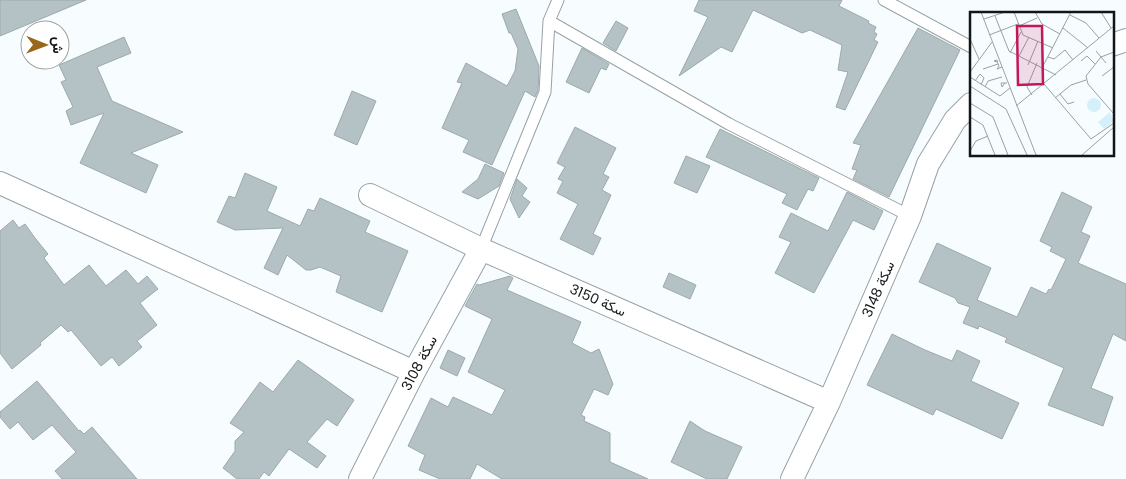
<svg xmlns="http://www.w3.org/2000/svg" width="1126" height="479" font-family="Poppins,Vazirmatn,sans-serif">
<rect width="100%" height="100%" fill="#f7fdff"/>
<path fill="#b4c1c5" stroke="#9ca9ad" d="M0 0H86L0 36Z
M699 0H842L839 6 869 21 868 23 876 27 874 32 877 34 874 40 878 42 845 110 836 107 848 72 838 70 842 45 810 30 802 33 753 10 732 52 721 47 679 76 708 17 694 11Z
M516 9 539 66 538 90 535 97 525 91 492 165 463 152 469 140 442 128 462 83 457 82 466 63 507 86 515 71 518 49 511 33H509L502 14Z
M616 21 628 28 616 51 603 43Z
M918 28 960 50 889 197 853 179 857 170 852 169 861 145 853 143Z
M124 37 131 53 97 67 112 101 183 132 131 153 158 165 146 193 80 163 104 113 71 125 66 111 73 107 61 82 66 80 59 65Z
M582 48 609 64 606 70 601 68 589 93 566 82Z
M352 91 376 101 357 145 334 135Z
M575 127 616 148 603 174 609 177 602 190 611 195 593 234 601 238 593 255 560 239 578 204 557 193 563 181 558 179 565 167 557 163Z
M720 129 819 178 813 191 808 189 797 210 782 203 787 194 706 157Z
M686 156 710 166 697 193 674 183Z
M485 164 504 173 499 186 478 199 462 192 478 179Z
M245 173 277 187 267 211 300 226 308 209 314 211 320 198 370 221 365 232 408 251 382 312 336 292 341 276 320 267 311 270H306L287 255 278 275 264 268 283 228 235 230 217 222 229 196 235 198Z
M517 179 527 188 522 196 530 202 519 218 510 199Z
M847 192 883 211 874 230 853 220 814 293 775 273 791 242 779 237 791 213 828 231Z
M1062 192 1092 207 1081 232 1090 236 1078 263 1126 284V341L1113 334 1091 388 1113 397 1103 426 1048 405 1064 368 1005 342 1007 338 979 326 978 329 963 323 970 307 958 303 955 298 919 282 937 243 991 268 977 300 1017 317 1031 287 1046 294 1049 289 1051 290 1066 259 1050 251 1052 247 1040 241Z
M13 220 19 228 25 224 35 238 48 254 44 258 64 285 89 265 106 286 126 270 138 284 147 276 158 289 140 303 157 325 137 341 142 347 119 366 112 357 101 366 71 330 68 332 61 325 40 343 41 345 12 369 0 353V231Z
M669 273 696 285 690 299 663 287Z
M510 276 513 278 507 290 581 322 572 343 591 353 599 349 613 384 608 395 594 389 581 415 585 417 584 421 610 433V462L648 479H502L477 464 470 479H440L419 470 425 455 408 446 431 398 448 407 453 397 492 415 505 390 468 372 492 319 465 306 477 284 479 285Z
M892 334 925 350 952 361 957 350 980 361 971 381 1019 403 1002 439 936 409 933 415 867 385Z
M448 350 465 358 457 376 440 368Z
M298 360 354 400 337 426 327 419 307 442 326 456 317 468 289 449 269 476 264 472 259 479H237L223 468 235 451V441L244 432 230 423 260 382 273 392Z
M37 381 79 431 80 430 84 434 92 427 137 479H62L55 471 76 452 58 432 52 425 33 440 18 422 10 429 0 417V412Z
M690 421 705 431 742 447 727 479H707L671 462Z"/>
<g fill="none" stroke-linecap="round" stroke-linejoin="round">
<g stroke="#96a2a7" stroke-width="13">
<path id="lane" d="M884 0 971 47
M549 21 729 124 910 216
M481 249 545 92 549 21 558 0"/>
</g>
<g stroke="#96a2a7" stroke-width="24">
<path id="street" d="M1112 45 1126 40
M0 183 414 372
M370 195 481 249 829 402
M360 479 414 372 481 249
M792 479 829 402 910 216 928 164 955 120 971 104"/>
</g>
<use href="#lane" stroke="#fff" stroke-width="11"/>
<use href="#street" stroke="#fff" stroke-width="22"/>
</g>
<g text-anchor="middle" stroke-width="4.5" stroke-linejoin="round" paint-order="stroke">
<g font-size="14" fill="#121618" stroke="#fff">
<text transform="translate(878 289) rotate(-66)" y="5">سكة 3148</text>
<text transform="translate(598 300) rotate(24)" y="5">سكة 3150</text>
<text transform="translate(419 363) rotate(-62)" y="5">سكة 3108</text>
</g>
</g>
<g transform="translate(970 12)">
<rect width="144" height="144" fill="#f7fdff"/>
<path d="M117 93a7 7 0 1 1 14 0a7 7 0 1 1-14 0ZM140 100 144 109 134 117 128 110Z" fill="#d4f0fb"/>
<path fill="none" stroke="#9ba1a3" stroke-width="1" d="M11 0 66 143M44 0 53 23 83 36M65 0 72 12 90 22M131 0 141 16M100 3 116 11 129 26M25 4 39 39 86 63M14 7 35 0M49 14 67 6M93 16 118 36M19 23 48 12M0 27 9 47M126 39 136 51M144 40 131 45 116 64 118 72 144 102M40 41 51 20M49 44 59 25M78 45 84 47 95 38 103 48M111 49 117 44 125 52M27 50 24 49 27 48 28 52 29 54 27 57 32 55M58 53 68 29M73 54 101 0M13 57 28 52M0 60 22 30M132 64 144 55M0 65 30 84 40 76M5 69 10 62 14 66 11 73M35 71 32 75 31 71H37M74 72 121 127 144 111M0 74 36 97 57 143M15 75 18 69 32 65M90 82 98 92 104 90M62 83 57 75 67 51M85 86 101 73 116 68M0 91 23 105 38 143M46 94 144 14M0 105 13 113 25 143M0 139 6 129 18 124M112 143 144 115"/>
<path fill="#c2185b" fill-opacity="0.15" stroke="#c2185b" stroke-width="2.5" d="M47 14H72L73 72 48 73Z"/>
<rect width="144" height="144" fill="none" stroke="#121618" stroke-width="2.5"/>
</g>
<g transform="translate(45 45) rotate(91)"><circle r="24" fill="#ffffff" stroke="#a0a2a3"/>
<path d="M0-4L9 19L0 12L-9 19Z" fill="#99671a"/>
<text y="-8" font-size="14" font-weight="bold" text-anchor="middle" fill="#121618">ش</text>
</g>
</svg>
